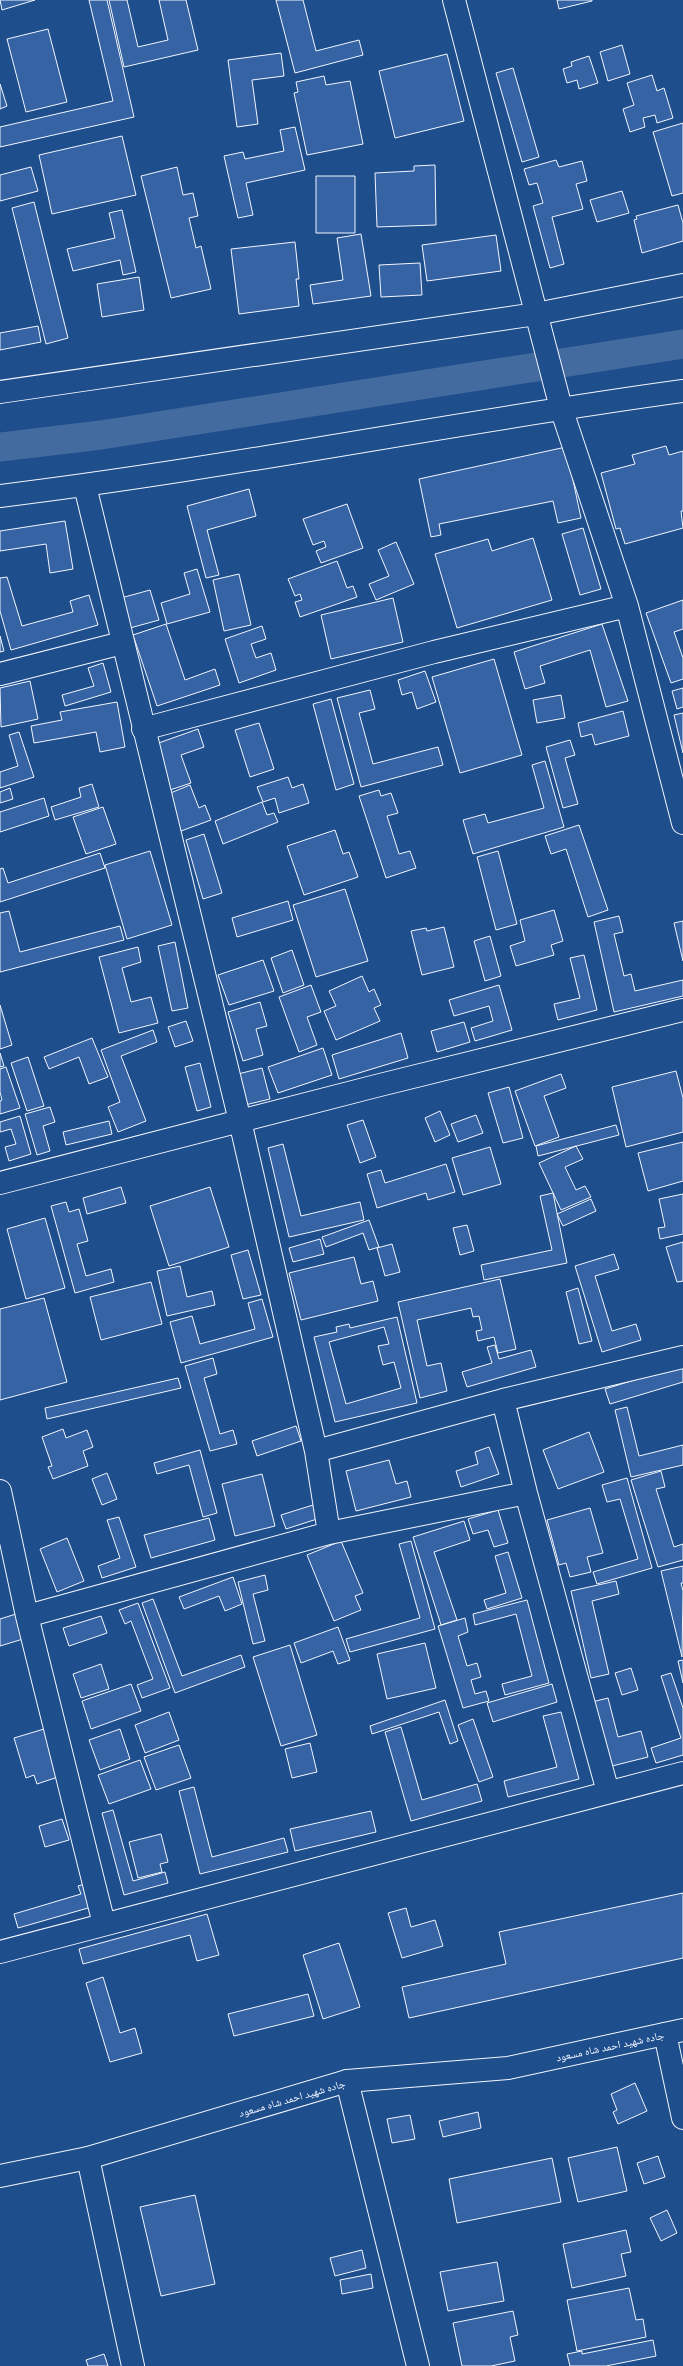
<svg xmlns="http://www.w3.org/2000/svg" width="683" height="2366" font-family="Merriweather,'Noto Naskh Arabic',serif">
<rect width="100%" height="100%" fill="#1f4e8c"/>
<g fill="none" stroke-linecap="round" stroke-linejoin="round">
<path stroke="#446ba0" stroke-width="29" d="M0 447 101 435 683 344"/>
</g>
<path fill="#3563a3" stroke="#f2f6ff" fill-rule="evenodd" d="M0 0H35L2 10Z
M89 0H107L134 117 0 147V127L113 101Z
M109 0H127L138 47 168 40 159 0H186L198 50 124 67Z
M276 0H303L316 51 359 40 363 55 295 73Z
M557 0H592V1L559 9Z
M48 29 67 102 26 112 7 39Z
M622 45 630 74 608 81 600 52Z
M281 53 284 76 252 80 258 124 237 127 228 60Z
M447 54 464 121 395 138 379 71Z
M589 56 598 83 579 89 577 80 567 83 563 69 572 66 571 62Z
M513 68 539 157 522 162 496 73Z
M652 75 657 91 664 88 673 118 657 123 655 115 643 118 645 127 630 132 623 109 634 105 627 83Z
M324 76 326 85 350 81 363 144 307 155 294 93 298 92 296 82Z
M0 84 7 106 0 109Z
M683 123V193L672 196 653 132Z
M295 127 305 170 246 183 253 215 238 218 224 156 243 152 245 159 284 151 280 130Z
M122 136 136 195 52 214 39 155Z
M556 160 559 167 582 161 587 181 576 184 583 209 552 217 564 264 550 268 533 206 543 203 537 183 529 185 524 169Z
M435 165 436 225 377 227 375 173 414 171V166Z
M31 167 38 191 0 201V175Z
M177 167 183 195 193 193 198 216 189 218 196 248 201 246 211 289 171 298 141 176Z
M316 176H355V233H316Z
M622 191 629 213 597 222 590 200Z
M34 202 68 338 46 344 12 208Z
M678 205 683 223V241L642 253 634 220 637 219 636 216Z
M122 210 136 272 123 275 120 260 73 271 67 249 115 238 109 213Z
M361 234 371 296 313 304 310 285 343 280 337 238Z
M496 235 501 271 427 281 422 245Z
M295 242 299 279H296L299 306 239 314 231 249Z
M420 263 422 295 381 297 379 265Z
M139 277 144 310 102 317 97 284Z
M38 326 41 342 0 350V333Z
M666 446 669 455 683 451V511H681L683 528 625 544 620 528 616 529 601 473 635 464 632 455Z
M566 447 581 518 558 523 553 501 439 524 441 535 431 537 419 479Z
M249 489 256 516 207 530 219 575 206 578 187 506Z
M347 504 363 548 321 563 316 551 326 547 324 541 313 545 303 519Z
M65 521 73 569 50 573 46 544 0 551V531Z
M583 528 601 589 580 595 562 534Z
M533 538 552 600 457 628 435 554 488 539 492 551Z
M396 542 414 584 376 600 369 584 389 576 378 550Z
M337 561 347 588 353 586 357 597 300 617 295 602 302 600 300 594 295 596 288 579Z
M197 569 210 612 167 624 161 603 190 594 184 573Z
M239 574 251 625 224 631 213 580Z
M7 577 22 626 73 612 70 601 89 595 98 625 11 650 0 611V578Z
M150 590 159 620 130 628 121 598Z
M393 598 403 642 331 659 321 615Z
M683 600V629L674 632 683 658V679L671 683 646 613Z
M166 624 185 680 215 669 220 685 157 706 133 635Z
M602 624 628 701 606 707 590 650 540 666 545 683 525 689 514 652Z
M262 626 266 639 251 644 256 658 271 653 276 670 239 683 225 639Z
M0 636 4 651 0 652Z
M494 659 522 755 460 773 432 677Z
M103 663 111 692 65 706 62 695 94 686 88 668Z
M425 671 436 702 417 709 412 692 402 695 398 680Z
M30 681 38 719 1 727 0 688Z
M683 688V707L677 709 672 691Z
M370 690 375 709 359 713 373 764 438 747 443 765 361 787 337 698Z
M561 695 565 718 537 723 533 700Z
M331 699 354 784 336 790 313 704Z
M117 702 125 747 100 752 96 732 34 743 31 726 62 720 60 712Z
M623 711 629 736 595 745 592 734 581 737 578 723Z
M683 713V753L674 715Z
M259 723 274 769 250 777 235 730Z
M198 729 204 747 181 755 191 783 170 790 153 745Z
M19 732 34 777 0 788V772L18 766 9 735Z
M570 740 575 755 565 758 578 804 563 808 546 747Z
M545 761 564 827 473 854 463 820 485 814 488 823 544 808 532 765Z
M288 777 292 788 303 784 309 803 279 813 275 798 263 802 257 787Z
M92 784 99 807 55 820 51 807 81 797 79 788Z
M190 785 199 808 205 805 211 820 181 831 168 794Z
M10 788 13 799 0 803V792Z
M379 790 381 796 391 793 398 813 387 816 399 854 410 851 416 868 386 878 359 796Z
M44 798 49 816 0 832V812Z
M262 802 267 815 274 813 278 822 223 844 215 821Z
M103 807 116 844 86 854 73 817Z
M579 825 608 910 588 917 566 849 551 854 545 836Z
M335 830 343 854 349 852 358 877 304 895 287 846Z
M204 834 222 893 203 899 186 840Z
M150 851 172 925 127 939 105 865Z
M498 851 517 924 496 930 477 857Z
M100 853 105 868 0 902V869L3 868 8 883Z
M345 889 368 961 316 977 293 905Z
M288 901 293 920 237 937 232 918Z
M554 910 563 941 551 945 554 955 516 966 510 946 525 941 520 920Z
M9 911 20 952 120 926 124 940 0 972V913Z
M619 916 623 932 614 934 624 976 631 974 635 991 683 980V996L614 1012 594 922Z
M683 921V961L674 923Z
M444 927 454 967 422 975 411 931 426 928 427 931Z
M490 936 501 976 485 981 474 941Z
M175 942 188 1008 172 1011 158 946Z
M138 947 141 962 122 968 131 1002 151 997 158 1023 119 1033 99 957Z
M292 950 304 985 283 993 271 958Z
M584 955 597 1010 558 1020 554 1004 580 998 570 958Z
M263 960 274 991 229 1005 218 975Z
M362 976 369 992 374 989 381 1005 374 1008 380 1021 336 1040 324 1011 336 1006 329 991Z
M311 985 321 1012 307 1017 317 1045 299 1052 279 997Z
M499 985 512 1030 475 1041 471 1028 493 1021 489 1006 454 1016 449 1000Z
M260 1002 267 1026 256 1029 263 1055 243 1061 228 1012Z
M0 1005 12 1045 0 1049Z
M186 1021 193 1041 175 1047 168 1027Z
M464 1022 470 1042 437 1052 431 1031Z
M153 1030 157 1042 121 1056 146 1121 118 1132 108 1107 120 1102 101 1050Z
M401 1033 408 1058 339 1079 332 1055Z
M92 1038 108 1077 89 1084 79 1057 49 1069 44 1057Z
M323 1048 332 1075 278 1093 268 1067Z
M0 1053 4 1066 0 1067Z
M28 1057 44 1106 27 1111 11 1063Z
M200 1063 211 1107 197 1111 185 1067Z
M6 1067 20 1108 0 1114V1101L2 1100 0 1092V1069Z
M262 1068 270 1099 245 1105 238 1074Z
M676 1071 683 1098V1132L626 1147 612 1087Z
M561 1074 566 1088 544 1096 559 1137 535 1146 515 1091Z
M509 1087 523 1138 503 1143 488 1093Z
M50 1107 55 1122 43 1126 50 1151 37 1155 25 1114Z
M440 1111 450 1135 435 1142 425 1118Z
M476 1115 483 1133 458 1142 451 1124Z
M20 1116 31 1154 9 1161 5 1147 16 1144 11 1129 0 1132V1122Z
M363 1120 376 1157 360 1163 347 1125Z
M109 1121 112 1134 66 1145 63 1132Z
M616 1125 619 1135 538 1156 536 1146Z
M683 1142V1181L648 1191 638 1153Z
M283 1144 301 1216 360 1202 364 1220 289 1237 268 1148Z
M576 1146 583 1159 565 1167 576 1190 585 1186 591 1197 561 1210 539 1163Z
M490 1147 501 1184 463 1195 452 1158Z
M446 1164 455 1192 428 1200 426 1193 377 1208 367 1174 381 1170 385 1183Z
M121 1187 126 1203 87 1214 83 1198Z
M210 1187 229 1247 169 1266 150 1206Z
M553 1193 567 1263 484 1280 481 1265 552 1250 540 1196Z
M683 1194V1234L660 1239 658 1228 665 1227 659 1199Z
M591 1199 596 1211 563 1226 557 1214Z
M66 1202 69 1212 79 1209 88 1241 77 1244 86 1276 111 1269 114 1282 75 1293 51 1206Z
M45 1218 65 1288 26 1299 7 1229Z
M369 1220 379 1247 369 1250 363 1233 326 1247 322 1237Z
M467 1225 474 1251 460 1255 453 1228Z
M320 1239 324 1254 293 1262 289 1248Z
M683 1242V1281L677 1282 666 1247Z
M392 1244 400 1272 385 1276 377 1248Z
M248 1250 261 1295 243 1299 231 1255Z
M614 1254 619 1269 595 1276 612 1331 636 1324 641 1340 602 1352 575 1266Z
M354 1257 361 1284 373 1281 378 1301 301 1320 289 1273Z
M180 1266 187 1297 212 1291 215 1305 167 1316 157 1271Z
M500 1279 516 1349 498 1353 494 1337 478 1341 476 1331 482 1330 479 1316 473 1317 471 1308 417 1320 427 1366 441 1363 447 1391 420 1398 398 1302Z
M151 1282 162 1324 101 1340 90 1297Z
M578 1288 592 1341 579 1344 566 1292Z
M44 1298 67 1382 0 1400V1309Z
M262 1299 273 1337 181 1363 170 1322 192 1316 200 1344 255 1329 248 1303Z
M397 1317 417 1403 335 1422 314 1337 337 1332 336 1327 349 1324 350 1328ZM384 1327 389 1344 378 1346 383 1365 394 1362 401 1388 346 1404 329 1342Z
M495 1345 499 1359 531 1350 536 1367 467 1387 462 1372 492 1363 487 1347Z
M213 1358 217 1374 204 1378 220 1434 233 1430 237 1444 210 1451 185 1366Z
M683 1365V1382L610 1404 605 1389Z
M178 1378 181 1388 47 1419 45 1408Z
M627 1407 639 1456 683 1445V1465L631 1477 615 1410Z
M296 1426 301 1441 257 1456 252 1441Z
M63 1429 66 1438 87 1430 93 1447 83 1451 88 1466 53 1479 48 1467 52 1466 42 1437Z
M589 1432 604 1472 558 1489 543 1450Z
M489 1447 499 1474 461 1487 456 1471 478 1464 475 1452Z
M200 1450 217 1513 203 1517 189 1465 157 1474 154 1463Z
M389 1460 396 1484 407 1481 411 1497 356 1511 346 1471Z
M661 1471 665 1487 656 1489 674 1547 683 1544V1560L658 1567 631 1480Z
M107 1473 117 1499 102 1505 92 1479Z
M262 1474 275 1526 235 1536 222 1484Z
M627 1478 652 1568 597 1584 593 1572 638 1559 620 1499 607 1502 602 1485Z
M313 1505 317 1519 286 1529 281 1515Z
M590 1508 603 1553 587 1557 591 1572 570 1577 566 1563 559 1565 547 1520Z
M498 1510 508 1543 494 1547 488 1530 473 1534 468 1519Z
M119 1517 136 1567 102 1578 98 1566 120 1558 107 1520Z
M209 1518 215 1540 151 1558 144 1535Z
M464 1521 470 1540 434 1552 457 1620 441 1625 413 1537Z
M67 1538 84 1581 57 1592 40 1549Z
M341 1541 363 1593 355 1596 361 1610 334 1621 307 1555Z
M411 1541 435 1629 350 1652 346 1639 420 1618 399 1544Z
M508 1552 522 1598 487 1609 484 1600 506 1593 495 1556Z
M683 1566V1583H681L683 1591 682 1657 661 1571Z
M265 1575 268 1590 253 1594 265 1641 253 1644 238 1582Z
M233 1577 242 1604 225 1611 219 1596 184 1609 179 1597Z
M616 1581 619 1594 592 1601 609 1674 591 1678 571 1591Z
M153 1599 182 1676 241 1655 245 1667 175 1693 142 1603Z
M527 1600 549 1683 505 1695 502 1684 532 1676 516 1614 475 1625 473 1614Z
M138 1603 170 1688 142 1698 137 1685 153 1679 131 1621 125 1624 119 1610Z
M16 1614 23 1639 0 1646V1619Z
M101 1616 107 1633 69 1646 63 1628Z
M465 1618 468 1632 458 1636 467 1666 477 1663 481 1677 471 1680 475 1694 486 1691 489 1701 463 1708 438 1626Z
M338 1627 350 1660 338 1664 333 1651 301 1663 294 1643Z
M425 1643 436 1688 387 1699 377 1654Z
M290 1645 317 1735 281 1746 253 1657Z
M683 1660V1683L678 1661Z
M101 1664 109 1689 81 1698 73 1674Z
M631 1668 638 1690 622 1695 615 1673Z
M671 1673 683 1708V1755L656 1763 651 1748 681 1738 661 1676Z
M131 1684 141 1711 91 1729 82 1701Z
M552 1684 557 1702 493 1722 487 1703Z
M608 1698 618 1737 641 1731 648 1757 608 1767 592 1702Z
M445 1700 458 1741 450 1744 439 1712 372 1734 370 1726Z
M169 1712 179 1740 145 1753 135 1725Z
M561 1712 579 1779 508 1797 504 1781 557 1767 543 1716Z
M473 1719 493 1777 479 1782 458 1725Z
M401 1727 422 1800 477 1784 482 1801 411 1821 385 1732Z
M44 1729 58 1777 37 1784 34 1775 26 1778 14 1738Z
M120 1729 130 1759 100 1770 89 1740Z
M310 1743 317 1772 292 1778 285 1749Z
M179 1745 191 1778 156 1790 144 1757Z
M140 1760 151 1789 109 1804 98 1775Z
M194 1787 212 1857 284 1838 288 1852 200 1874 179 1791Z
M113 1810 133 1881 165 1872 168 1883 124 1895 102 1813Z
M371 1811 376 1832 295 1851 290 1829Z
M62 1819 69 1840 45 1847 39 1826Z
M161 1834 168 1862 160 1864 162 1872 138 1878 129 1842Z
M88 1883 95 1906 18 1928 14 1914 81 1894 78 1886Z
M683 1893V1958L409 2018 402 1987 506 1964 499 1932Z
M406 1908 411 1927 435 1920 443 1946 402 1958 388 1913Z
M207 1914 219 1955 197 1961 190 1935 83 1964 79 1949Z
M339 1943 360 2007 323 2019 303 1955Z
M103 1977 120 2033 135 2028 142 2053 110 2062 86 1983Z
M308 1994 314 2016 234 2036 228 2014Z
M635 2083 647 2111 618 2124 613 2112 617 2110 611 2094Z
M478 2112 481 2128 443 2137 439 2121Z
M410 2115 415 2139 392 2143 387 2119Z
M617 2147 627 2191 578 2202 568 2158Z
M658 2156 665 2177 644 2184 637 2163Z
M552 2158 561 2202 457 2223 449 2179Z
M195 2195 215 2284 161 2296 140 2207Z
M667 2210 677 2233 661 2241 650 2218Z
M626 2230 631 2252 621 2254 626 2276 572 2288 563 2244Z
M362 2250 366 2268 335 2276 330 2258Z
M497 2262 504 2301 448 2311 440 2272Z
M371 2274 373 2288 342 2294 340 2280Z
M629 2288 636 2320 643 2319 646 2337 577 2351 567 2300Z
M513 2311 518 2335 510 2337 515 2361 491 2366H462L453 2323Z
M653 2340 656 2356 606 2366H570L567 2354 582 2351V2354Z
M104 2354 108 2366H88L86 2360Z"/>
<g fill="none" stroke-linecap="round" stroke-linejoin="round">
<g stroke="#f2f6ff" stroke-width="24">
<path id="minor" d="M454 0 561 408 627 606 683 823
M0 392 536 314 683 285
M85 486 240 1121 316 1451
M0 496C229 468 455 422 683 391
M0 674 122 643
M143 729 434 652 627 606
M0 1183 376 1086 683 1010
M503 1400 526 1493 608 1792
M0 1491 27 1616 104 1924
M329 1533 526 1493
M27 1616 329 1533 316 1451 503 1400 683 1357
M0 1952 683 1773
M665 2034 683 2118
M347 2081 418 2366
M88 2158 133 2366"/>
</g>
<g stroke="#f2f6ff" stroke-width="24">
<path id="major" d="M0 2176 88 2158 347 2081 508 2068 683 2030"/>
</g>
<use href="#minor" stroke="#1f4e8c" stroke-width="22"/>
<use href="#major" stroke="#1f4e8c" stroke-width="22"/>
</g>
<g text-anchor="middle" stroke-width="3" stroke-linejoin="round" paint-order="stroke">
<g font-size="11" fill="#f2f6ff" stroke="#1f4e8c">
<text transform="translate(610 2046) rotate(-12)" y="4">جاده شهيد احمد شاه مسعود</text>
<text transform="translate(292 2098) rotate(-16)" y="4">جاده شهيد احمد شاه مسعود</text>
</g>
</g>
</svg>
